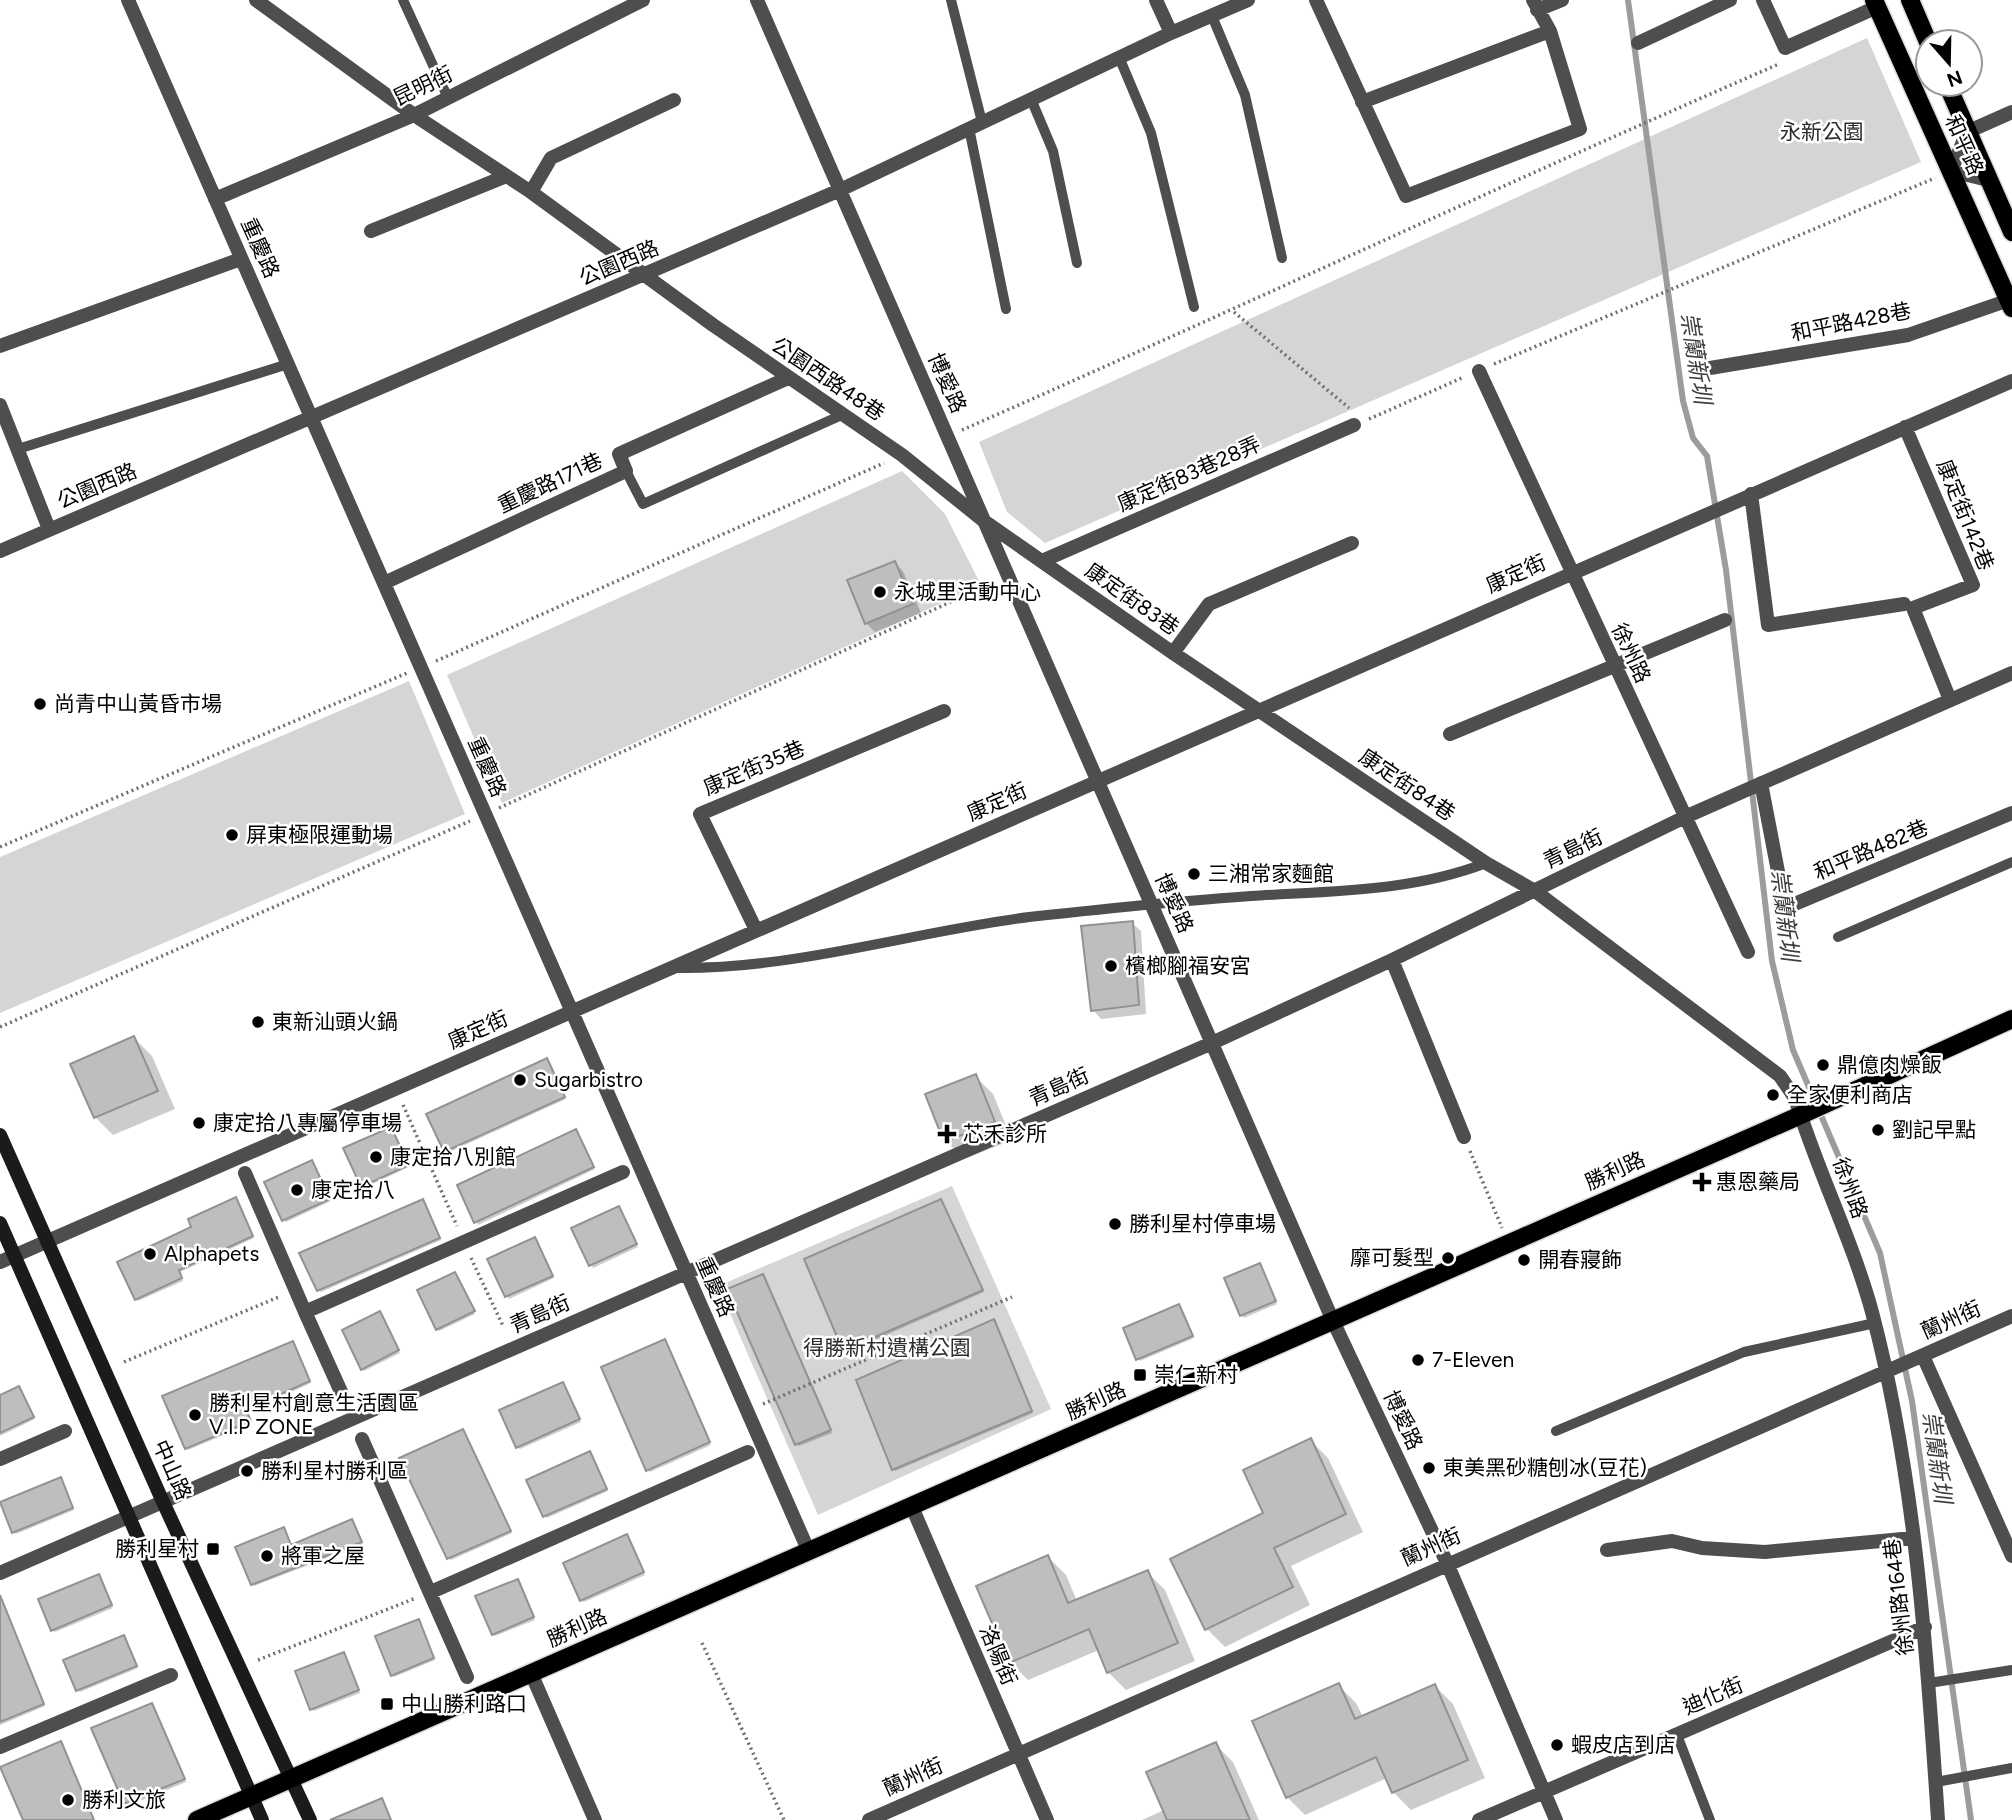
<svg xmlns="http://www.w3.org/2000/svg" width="2012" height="1820" font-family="Figtree,'Noto Sans TC',sans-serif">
<rect width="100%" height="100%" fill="#fff"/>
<path fill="#d5d5d5" d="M1867 38 1921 162 1045 543 1007 512 979 442Z
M902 471 945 514 981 585 502 803 447 675Z
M409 681 465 814 0 1013V857Z
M952 1186 1051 1409 818 1515 718 1286Z"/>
<path fill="#0003" d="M895 563 903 571 921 613 875 632 866 623Z
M1132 923 1141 931 1146 1014 1101 1019 1093 1010Z
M134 1038 152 1056 175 1109 113 1135 95 1117Z
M549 1063 566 1099 447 1153 445 1151Z
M975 1076 993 1094 1012 1140 964 1159 946 1141Z
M393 1131 409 1167 364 1188 362 1186Z
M576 1131 595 1169 478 1225 476 1222 459 1186Z
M312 1162 331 1201 286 1222 284 1220Z
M941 1201 984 1292 847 1352 845 1350Z
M238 1202 254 1238 180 1272 183 1281 138 1301 136 1299 194 1228Z
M425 1204 441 1240 321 1292 318 1290Z
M619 1208 638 1247 593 1268 574 1229Z
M537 1242 554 1278 509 1299 490 1260Z
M1262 1268 1277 1304 1244 1318 1241 1315Z
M455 1274 475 1314 439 1331 437 1329Z
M763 1276 832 1433 799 1446 796 1444Z
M1179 1306 1194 1338 1140 1361 1125 1329Z
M382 1315 400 1353 364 1371 362 1368Z
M996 1323 1033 1413 895 1471 893 1469Z
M665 1341 711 1445 650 1472 648 1470Z
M294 1346 311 1383 247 1412 252 1423 188 1450 186 1448Z
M563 1384 581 1422 520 1449 517 1447Z
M19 1388 35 1419 0 1436V1397Z
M463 1431 512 1533 451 1560 449 1558Z
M1310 1440 1328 1458 1363 1532 1291 1566 1310 1605 1225 1647 1207 1629 1172 1560 1265 1514Z
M590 1453 608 1491 547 1518 545 1516Z
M60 1479 74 1510 16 1534 14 1532Z
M352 1521 363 1544 254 1586 252 1584 284 1530 292 1547Z
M629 1539 645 1575 584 1602 581 1600Z
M1048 1557 1066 1575 1077 1601 1147 1572 1165 1590 1195 1661 1126 1690 1108 1672 1099 1650 1028 1680 1010 1662Z
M99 1576 113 1608 55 1632 52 1630Z
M520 1584 535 1620 495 1636 493 1634Z
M7 1615 45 1706 0 1725V1618Z
M418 1621 435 1660 394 1677 392 1675Z
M124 1637 138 1668 80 1692 78 1690Z
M346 1656 360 1693 314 1711 312 1709Z
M1338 1685 1356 1703 1363 1717 1435 1686 1453 1704 1485 1778 1411 1810 1393 1792 1387 1778 1305 1815 1287 1797Z
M153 1707 186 1782 128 1806 125 1803Z
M1215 1744 1233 1762 1259 1820H1142L1164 1810Z"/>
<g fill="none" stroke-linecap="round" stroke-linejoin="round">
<path stroke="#9c9c9c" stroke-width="6" d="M1628 0 1683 401 1693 438 1707 456 1726 570 1772 961 1793 1050 1880 1253 1912 1401 1971 1820"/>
</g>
<path fill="#bebebe" stroke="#929292" stroke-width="2" d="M895 561 913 604 865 624 847 580Z
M1133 921 1139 1005 1091 1011 1081 926Z
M134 1036 158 1091 94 1118 70 1064Z
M547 1058 565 1097 444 1152 426 1114Z
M976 1074 995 1122 944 1142 925 1094Z
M391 1127 409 1165 361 1187 343 1148Z
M576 1129 594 1167 474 1223 457 1185Z
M312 1160 330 1199 282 1221 264 1182Z
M236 1197 253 1236 179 1270 182 1278 135 1300 117 1262 191 1227 188 1219Z
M423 1199 440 1238 317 1291 299 1253Z
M941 1199 983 1290 843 1351 804 1259Z
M619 1206 637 1244 589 1266 571 1228Z
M535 1237 553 1276 505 1297 487 1259Z
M1260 1263 1276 1301 1240 1316 1224 1278Z
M455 1272 475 1311 436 1330 417 1290Z
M763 1274 831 1430 795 1445 727 1289Z
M1179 1304 1193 1336 1136 1360 1123 1328Z
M380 1311 399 1350 361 1370 342 1330Z
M994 1319 1032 1411 892 1470 856 1380Z
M665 1339 710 1442 646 1471 601 1367Z
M293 1341 310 1381 246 1410 251 1421 185 1449 162 1396Z
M563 1382 580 1419 516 1448 499 1410Z
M19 1386 34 1417 0 1433V1395Z
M463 1429 511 1531 447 1559 399 1458Z
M1311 1438 1346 1514 1274 1548 1293 1587 1205 1630 1170 1559 1263 1513 1243 1470Z
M590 1451 607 1489 543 1517 526 1480Z
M61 1477 73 1508 12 1533 0 1502Z
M352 1519 362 1542 251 1585 235 1547 284 1527 291 1545Z
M627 1534 644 1572 580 1601 563 1563Z
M1048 1555 1068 1603 1148 1570 1178 1643 1107 1673 1089 1629 1009 1663 976 1586Z
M99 1574 112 1605 51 1631 38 1599Z
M518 1579 534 1617 492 1635 475 1596Z
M0 1595 44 1704 0 1722Z
M419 1619 434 1658 391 1676 375 1636Z
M124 1635 137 1666 76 1691 63 1660Z
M344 1652 359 1690 310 1710 295 1671Z
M1339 1683 1355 1719 1435 1684 1468 1760 1392 1793 1376 1757 1286 1798 1252 1721Z
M152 1703 185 1779 124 1804 91 1728Z
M61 1741 94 1820H23L0 1767Z
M1216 1742 1250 1820H1167L1146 1772Z
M382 1798 391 1820H330Z"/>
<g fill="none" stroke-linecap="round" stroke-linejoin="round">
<g stroke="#dbdbdb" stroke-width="21">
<path id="primary" d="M1874 0 2012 308
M1910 0 1928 42
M1947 84 2012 232
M197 1820 1801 1115 2012 1019"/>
</g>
<path stroke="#707070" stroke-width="3.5" stroke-dasharray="2 3.5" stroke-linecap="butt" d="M1234 312 1349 408
M1494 364 1935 178
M1369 419 1464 377
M962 430C1235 310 1505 183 1779 64
M436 661 884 463
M499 808 992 583
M0 847 407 673
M0 1027 470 821
M403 1105 457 1226
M1470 1151 1502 1228
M471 1258 503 1326
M124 1362 281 1296
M763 1404 1012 1297
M702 1643 784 1820
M258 1660 416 1598"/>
<path stroke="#4e4e4e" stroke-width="10" d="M403 0 448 98
M951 0 982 122
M1212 16 1245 95 1282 258
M1119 57 1151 133 1194 307
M1031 99 1053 151 1077 263
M969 128 1006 309
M18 449 288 364
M626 471 643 504 844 414
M1838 937 2012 862
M678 968C797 969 912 932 1029 917 1103 909 1177 901 1251 896 1330 891 1411 892 1486 863
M1556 1431 1744 1352 1875 1323
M1929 1683 2012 1670
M1677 1735 1710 1820
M1936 1782 2012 1768"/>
<path stroke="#4e4e4e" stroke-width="14" d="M128 0 809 1552
M256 0 414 115 531 192 713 325 902 455 984 521 1173 653 1486 863 1535 891 1780 1076 1795 1098C1817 1170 1852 1239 1872 1312 1915 1475 1927 1652 1938 1820
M757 0 1333 1321 1447 1563 1556 1820
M1156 0 1171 33
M1316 0 1406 196 1580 129 1550 31 1533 0
M1763 0 1785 48 1877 7
M1537 10 1562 0
M1638 43 1730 0
M1362 102 1550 31
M1988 180 1951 171 1967 132 2012 112
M531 192 551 158 674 100
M215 199 414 115 643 0
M371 231 504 177
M0 346 241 259
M1698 370 1908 335 2009 300
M1479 371 1748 952
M0 405 49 529
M1905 427 1973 585 1913 608 1950 700
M1751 494 1768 625 1904 604
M0 551 840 190 1171 33 1248 0
M1042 561 1354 425
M384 583 626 471 619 454 788 378
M1173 653 1209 604 1352 543
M1450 734 1725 620
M1761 783 1785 908 2012 813
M756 930 700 814 944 711
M1392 960 1464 1137
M245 1173 305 1312
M0 1262 2012 381
M1923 1356 2012 1556
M342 1394 305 1312 623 1172
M362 1439 467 1677
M0 1459 65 1431
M912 1507 1047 1820
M1607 1550 1672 1541 1702 1548 1765 1552 1913 1538
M0 1573 1212 1043 1392 960 1685 817 2012 673
M431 1592 748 1452
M531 1673 595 1820
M0 1747 171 1675
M869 1820 2012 1316
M1479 1820 1925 1627"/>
<path stroke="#1b1b1b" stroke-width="14" d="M0 1135 163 1502 310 1820
M0 1223 262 1820"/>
<use href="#primary" stroke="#000" stroke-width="18"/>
</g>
<g fill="#000" stroke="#fff" stroke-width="2.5">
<circle cx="880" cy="592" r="7"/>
<circle cx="40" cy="704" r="7"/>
<circle cx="232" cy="835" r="7"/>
<circle cx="1194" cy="874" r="7"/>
<circle cx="1111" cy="966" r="7"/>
<circle cx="258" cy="1022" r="7"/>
<circle cx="1823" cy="1065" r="7"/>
<circle cx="520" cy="1080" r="7"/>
<circle cx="1773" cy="1095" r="7"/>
<circle cx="199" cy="1123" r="7"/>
<circle cx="1878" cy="1130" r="7"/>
<path d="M943.5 1123.5h7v7h7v7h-7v7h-7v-7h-7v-7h7z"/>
<circle cx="376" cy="1157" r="7"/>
<path d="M1698.5 1171.5h7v7h7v7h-7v7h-7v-7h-7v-7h7z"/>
<circle cx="297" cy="1190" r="7"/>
<circle cx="1115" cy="1224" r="7"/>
<circle cx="150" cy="1254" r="7"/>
<circle cx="1448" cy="1258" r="7"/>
<circle cx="1524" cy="1260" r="7"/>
<circle cx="1418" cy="1360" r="7"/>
<rect x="1133" y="1368" width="14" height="14" rx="3.5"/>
<circle cx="195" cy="1415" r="7"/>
<circle cx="1429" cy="1468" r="7"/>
<circle cx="247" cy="1471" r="7"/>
<rect x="206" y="1542" width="14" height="14" rx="3.5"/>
<circle cx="267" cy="1556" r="7"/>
<rect x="380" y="1697" width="14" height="14" rx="3.5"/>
<circle cx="1557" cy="1745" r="7"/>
<circle cx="68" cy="1800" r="7"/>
</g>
<g text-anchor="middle" stroke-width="5" stroke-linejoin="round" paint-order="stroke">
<g font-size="21" fill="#000" stroke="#fff">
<text transform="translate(423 86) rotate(-26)" y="7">昆明街</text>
<text transform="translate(1964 145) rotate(66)" y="7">和平路</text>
<text transform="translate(260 248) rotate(66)" y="7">重慶路</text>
<text transform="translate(619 263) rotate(-23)" y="7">公園西路</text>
<text transform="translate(1851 322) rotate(-11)" y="7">和平路428巷</text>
<text transform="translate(828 379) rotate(34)" y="7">公園西路48巷</text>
<text transform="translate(947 383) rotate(66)" y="7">博愛路</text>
<text transform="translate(1189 474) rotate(-24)" y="7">康定街83巷28弄</text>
<text transform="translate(550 483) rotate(-25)" y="7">重慶路171巷</text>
<text transform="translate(97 486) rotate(-23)" y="7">公園西路</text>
<text transform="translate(1965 515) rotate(68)" y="7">康定街142巷</text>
<text transform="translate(1516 574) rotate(-24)" y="7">康定街</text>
<text transform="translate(1132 599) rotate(35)" y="7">康定街83巷</text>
<text transform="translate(1631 653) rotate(65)" y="7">徐州路</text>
<text transform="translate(487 767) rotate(66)" y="7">重慶路</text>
<text transform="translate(754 768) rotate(-23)" y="7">康定街35巷</text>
<text transform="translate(1407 785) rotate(34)" y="7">康定街84巷</text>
<text transform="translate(997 802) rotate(-24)" y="7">康定街</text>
<text transform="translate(1573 849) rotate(-26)" y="7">青島街</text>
<text transform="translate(1871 850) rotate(-23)" y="7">和平路482巷</text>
<text transform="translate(1174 903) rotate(66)" y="7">博愛路</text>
<text transform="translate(478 1030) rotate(-24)" y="7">康定街</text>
<text transform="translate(1059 1087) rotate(-24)" y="7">青島街</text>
<text transform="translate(1615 1171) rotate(-24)" y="7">勝利路</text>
<text transform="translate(1850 1188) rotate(70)" y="7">徐州路</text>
<text transform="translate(715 1287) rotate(66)" y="7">重慶路</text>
<text transform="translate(540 1314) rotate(-24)" y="7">青島街</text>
<text transform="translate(1951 1320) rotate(-24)" y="7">蘭州街</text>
<text transform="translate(1096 1401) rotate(-24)" y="7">勝利路</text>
<text transform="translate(1403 1420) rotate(65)" y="7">博愛路</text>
<text transform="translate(172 1470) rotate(66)" y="7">中山路</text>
<text transform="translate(1431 1547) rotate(-24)" y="7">蘭州街</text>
<text transform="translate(1899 1597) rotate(-97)" y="7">徐州路164巷</text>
<text transform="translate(577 1628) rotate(-24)" y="7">勝利路</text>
<text transform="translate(998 1655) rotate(67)" y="7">洛陽街</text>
<text transform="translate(1713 1696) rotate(-23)" y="7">迪化街</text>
<text transform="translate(913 1777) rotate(-24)" y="7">蘭州街</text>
</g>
<g font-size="21" fill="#2c2c2c" stroke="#fff">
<text x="1822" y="139">永新公園</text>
<text x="887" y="1355">得勝新村遺構公園</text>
</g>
<g font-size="21" fill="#000" stroke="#fff" text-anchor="start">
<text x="894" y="599">永城里活動中心</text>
<text x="54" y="711">尚青中山黃昏市場</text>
<text x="246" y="842">屏東極限運動場</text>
<text x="1208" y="881">三湘常家麵館</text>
<text x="1125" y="973">檳榔腳福安宮</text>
<text x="272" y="1029">東新汕頭火鍋</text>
<text x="1837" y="1072">鼎億肉燥飯</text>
<text x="534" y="1087">Sugarbistro</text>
<text x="1787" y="1102">全家便利商店</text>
<text x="213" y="1130">康定拾八專屬停車場</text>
<text x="1892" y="1137">劉記早點</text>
<text x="963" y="1141">芯禾診所</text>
<text x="390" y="1164">康定拾八別館</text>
<text x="1716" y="1189">惠恩藥局</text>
<text x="311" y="1197">康定拾八</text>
<text x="1129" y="1231">勝利星村停車場</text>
<text x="164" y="1261">Alphapets</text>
<text x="1434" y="1265" text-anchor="end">靡可髮型</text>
<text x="1538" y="1267">開春寢飾</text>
<text x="1432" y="1367">7-Eleven</text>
<text x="1154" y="1382">崇仁新村</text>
<text x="209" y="1410">勝利星村創意生活園區<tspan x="209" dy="24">V.I.P ZONE</tspan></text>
<text x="1443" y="1475">東美黑砂糖刨冰(豆花)</text>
<text x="261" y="1478">勝利星村勝利區</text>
<text x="199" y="1556" text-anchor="end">勝利星村</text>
<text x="281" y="1563">將軍之屋</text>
<text x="401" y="1711">中山勝利路口</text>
<text x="1571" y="1752">蝦皮店到店</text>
<text x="82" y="1807">勝利文旅</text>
</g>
<g font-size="23" font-style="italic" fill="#3d3d3d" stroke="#fff">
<text transform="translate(1696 358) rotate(81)" y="8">崇蘭新圳</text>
<text transform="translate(1785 915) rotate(83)" y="8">崇蘭新圳</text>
<text transform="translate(1937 1457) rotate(82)" y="8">崇蘭新圳</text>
</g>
</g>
<g transform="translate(1949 63) rotate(160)"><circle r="33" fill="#ffffff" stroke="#999999" stroke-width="2"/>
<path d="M0-5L12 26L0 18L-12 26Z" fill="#000000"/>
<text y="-10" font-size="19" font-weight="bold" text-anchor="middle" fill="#000000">N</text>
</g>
</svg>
